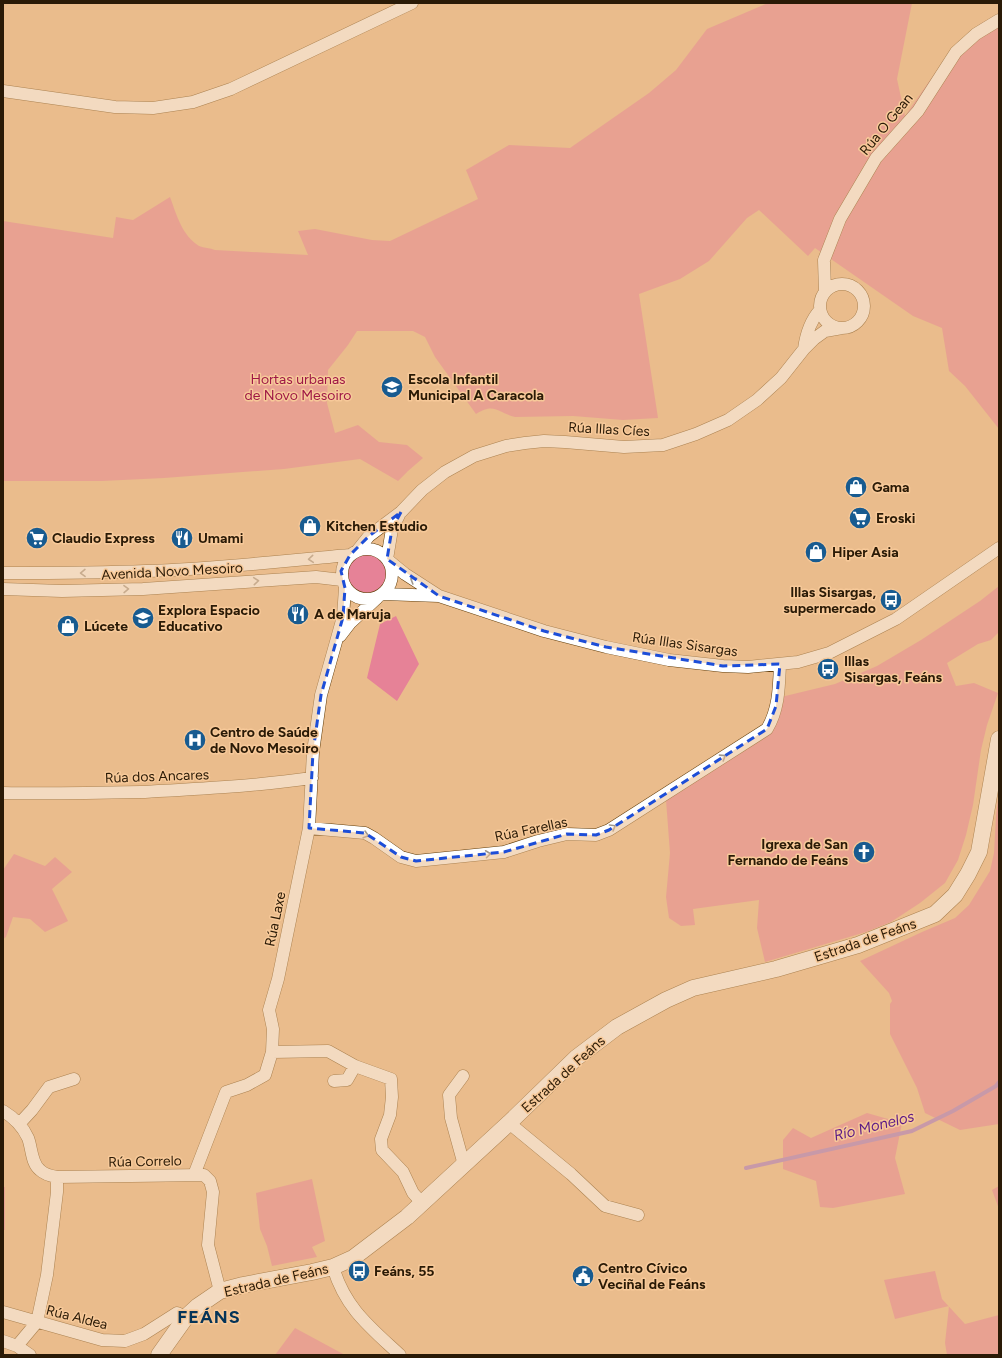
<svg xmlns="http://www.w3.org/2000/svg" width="1002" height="1358" font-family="Figtree,sans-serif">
<rect width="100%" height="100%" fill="#eabc8c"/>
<path fill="#e68297" d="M768 3H912L897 79 905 116 951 50 980 24 999 14V429L965 386 949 371 942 328 913 316 815 248 808 256 759 210 747 218 709 261 680 279 639 294 658 418 623 420 573 416 515 417C498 413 495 402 476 414L435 357 425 337 413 331H357L348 345 328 370 327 403 335 433 358 425 379 442 407 445 423 458 408 471 398 481 360 459 284 469 164 478 102 481H3V221L113 238 116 217 133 220 170 197C177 216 182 235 199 246 204 248 210 248 215 250L308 255 298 231 315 229 372 240 390 241 478 199 466 170 509 145 570 148 649 93 676 70 707 29Z
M348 574a19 19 0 1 1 38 0a19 19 0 1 1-38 0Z
M999 586V632L991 640 978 644 947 663 956 686 974 683 998 693 987 725 981 750 973 805 966 835 958 860 945 883 920 903 891 922 866 932 765 962 757 928 759 900 693 909 695 925 681 926 669 918 666 897 670 853 666 800 769 732 781 697 835 684 877 666 921 640 980 601Z
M396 616 419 664 397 701 367 678 380 624Z
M999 791V1124L960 1130 925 1113 917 1088 890 1034V1004L892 1001 889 993 860 961 922 932 955 918 969 905 990 871 994 853 996 816Z
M14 854 45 866 55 857 72 872 52 889 68 921 45 932 30 919 13 917 6 937 3 939V870Z
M867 1113 902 1123 895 1158 905 1194 833 1208 820 1207 816 1181 783 1169V1140L793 1128 811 1138Z
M312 1179 325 1241 312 1247 317 1257 272 1266 267 1246 260 1229 256 1193Z
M999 1186V1209L992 1190Z
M3 1187H5V1230H3Z
M935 1271 942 1299 965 1324 999 1315V1355H947L945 1343 949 1306 895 1319 884 1280Z
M295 1328 345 1355H275Z"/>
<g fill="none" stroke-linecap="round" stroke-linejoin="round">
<path stroke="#a070ca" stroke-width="4" d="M746 1168 912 1131 953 1111 996 1086 999 1082"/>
<g stroke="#633d08" stroke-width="13">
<path id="street" d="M3 91 115 107 153 108 193 102 231 89 412 3
M820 306a22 22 0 1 1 44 0a22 22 0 1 1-44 0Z
M825 291 824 260 840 219 876 158 918 111 956 52 976 34 999 20
M804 349C806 334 810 321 820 310
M342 574a25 25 0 1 1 50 0a25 25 0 1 1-50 0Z
M357 551 369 536 401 512 422 490 445 472 474 456 506 446 525 443 544 441 565 442 624 447 663 445 696 434 728 420 757 400 781 378 804 349 814 339 825 331 842 328
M387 559 392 529 399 515
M389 561 405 574 439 596 544 631 606 647 669 660 723 666 748 667 798 662 829 653 896 619 999 548
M3 573C51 573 98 573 146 571 214 569 282 561 350 555
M3 589 62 591 143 589 316 577 342 580
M384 594 439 596
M340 636 350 623 377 598
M3 793C50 794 96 793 143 792 199 789 256 786 312 778
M309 828 365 833 374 838 401 857 416 861 504 852 538 841 567 834 596 835 609 830 767 729C779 709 779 687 780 664
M272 1052 328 1051 355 1066 391 1079 392 1097 390 1115 381 1139 382 1150 403 1172 413 1193 422 1203
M463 1076 449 1095 451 1118 464 1165
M334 1081 347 1080 355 1066
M3 1111C13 1117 23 1127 28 1138 32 1148 31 1163 40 1170 44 1174 51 1176 57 1177L204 1175 210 1181 213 1192 208 1245 220 1291
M509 1123 571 1174 605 1206 638 1215
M19 1124 32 1110 49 1087 74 1079
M194 1175 226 1092 247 1085 265 1075 272 1052 273 1029 269 1010 278 979 309 828 313 752 321 695 343 617 345 588
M333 1267C345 1308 370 1327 400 1355
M3 1312 102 1340 125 1341 144 1334 177 1313 186 1317
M3 1341 17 1346 30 1355
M17 1346 37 1322 47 1275 57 1192V1177"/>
</g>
<g stroke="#633d08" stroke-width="17">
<path id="secondary" d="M159 1355 186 1317 198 1306 220 1291 243 1285 312 1272 333 1267 353 1258 407 1217 509 1123 576 1058 617 1027 666 1000 693 988 776 969 858 945 935 914 955 895 968 874 979 852 999 739"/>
</g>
<use href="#street" stroke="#fff" stroke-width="12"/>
<use href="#secondary" stroke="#fff" stroke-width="16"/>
</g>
<defs><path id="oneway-chevron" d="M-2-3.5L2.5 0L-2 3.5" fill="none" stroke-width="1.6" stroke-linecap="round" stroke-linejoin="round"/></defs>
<g stroke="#9f988f">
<use href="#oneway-chevron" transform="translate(311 559) rotate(175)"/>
<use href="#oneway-chevron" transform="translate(83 573) rotate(179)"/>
<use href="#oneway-chevron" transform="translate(413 580) rotate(-148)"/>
<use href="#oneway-chevron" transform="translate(256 581) rotate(-5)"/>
<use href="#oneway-chevron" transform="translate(126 589) rotate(-1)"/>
<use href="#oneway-chevron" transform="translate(723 757) rotate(-33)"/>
<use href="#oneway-chevron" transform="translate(613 827) rotate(-31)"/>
<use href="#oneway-chevron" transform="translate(366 835) rotate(16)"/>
<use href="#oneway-chevron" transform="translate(488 854) rotate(-7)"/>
</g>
<path d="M0 0H1002V1358H0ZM401 512 392 529 387 559 439 596 544 631 606 647 723 666 780 664 776 706 767 729 609 830 596 835 567 834 504 852 416 861 401 857 365 833 309 828 313 752 321 695 343 617 345 588 341 571 350 555 369 536Z" fill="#eabc8c" fill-opacity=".55" fill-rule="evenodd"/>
<path fill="none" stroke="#1d4ed8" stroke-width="3" stroke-dasharray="8 5" stroke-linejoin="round" d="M401 512 392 529 387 559 439 596 544 631 606 647 723 666 780 664 776 706 767 729 609 830 596 835 567 834 504 852 416 861 401 857 365 833 309 828 313 752 321 695 343 617 345 588 341 571 350 555 369 536Z"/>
<defs>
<g id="school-disc" transform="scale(1.15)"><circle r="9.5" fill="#185b90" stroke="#f7c999"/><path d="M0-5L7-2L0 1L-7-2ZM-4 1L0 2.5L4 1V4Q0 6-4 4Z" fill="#fff"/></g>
<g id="shop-disc" transform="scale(1.15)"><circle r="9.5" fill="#185b90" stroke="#f7c999"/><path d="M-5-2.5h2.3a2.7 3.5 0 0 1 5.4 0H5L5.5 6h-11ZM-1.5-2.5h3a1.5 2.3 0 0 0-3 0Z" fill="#fff"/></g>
<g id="supermarket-disc" transform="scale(1.15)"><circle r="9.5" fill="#185b90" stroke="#f7c999"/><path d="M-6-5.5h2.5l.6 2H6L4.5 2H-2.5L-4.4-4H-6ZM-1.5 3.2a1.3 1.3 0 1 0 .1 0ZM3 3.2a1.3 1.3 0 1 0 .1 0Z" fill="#fff"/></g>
<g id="restaurant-disc" transform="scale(1.15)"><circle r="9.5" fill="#185b90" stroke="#f7c999"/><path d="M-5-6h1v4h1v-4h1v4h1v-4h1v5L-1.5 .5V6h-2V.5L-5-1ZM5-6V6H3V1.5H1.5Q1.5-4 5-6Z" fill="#fff"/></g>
<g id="bus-disc" transform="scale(1.15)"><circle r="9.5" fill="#185b90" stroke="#f7c999"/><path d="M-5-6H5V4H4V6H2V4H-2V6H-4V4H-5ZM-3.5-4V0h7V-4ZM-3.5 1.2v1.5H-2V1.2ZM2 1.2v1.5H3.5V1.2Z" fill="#fff"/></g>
<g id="hospital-disc" transform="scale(1.15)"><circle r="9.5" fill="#185b90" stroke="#f7c999"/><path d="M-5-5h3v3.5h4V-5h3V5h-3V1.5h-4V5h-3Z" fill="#fff"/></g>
<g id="church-disc" transform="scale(1.15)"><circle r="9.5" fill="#185b90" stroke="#f7c999"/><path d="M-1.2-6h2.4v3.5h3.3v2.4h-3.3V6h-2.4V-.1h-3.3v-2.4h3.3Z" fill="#fff"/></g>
<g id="civic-disc" transform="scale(1.15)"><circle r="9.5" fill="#185b90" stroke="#f7c999"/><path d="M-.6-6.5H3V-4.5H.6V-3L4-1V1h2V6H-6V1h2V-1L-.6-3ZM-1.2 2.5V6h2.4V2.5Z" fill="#fff"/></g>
</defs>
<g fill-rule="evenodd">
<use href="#school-disc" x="392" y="387"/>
<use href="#shop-disc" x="856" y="487"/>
<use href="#supermarket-disc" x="860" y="518"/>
<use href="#shop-disc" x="310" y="526"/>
<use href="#supermarket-disc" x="37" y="538"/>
<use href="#restaurant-disc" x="182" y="538"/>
<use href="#shop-disc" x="816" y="552"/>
<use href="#bus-disc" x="891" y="600"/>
<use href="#restaurant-disc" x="298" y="614"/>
<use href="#school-disc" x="143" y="618"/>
<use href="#shop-disc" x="68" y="626"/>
<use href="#bus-disc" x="828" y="669"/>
<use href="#hospital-disc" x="195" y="740"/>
<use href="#church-disc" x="864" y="852"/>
<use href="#bus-disc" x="359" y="1271"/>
<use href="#civic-disc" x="583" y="1276"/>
</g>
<g text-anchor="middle" stroke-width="3" stroke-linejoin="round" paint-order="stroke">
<g font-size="14" fill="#2a1a06" stroke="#f7c999">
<text transform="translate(886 124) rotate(-51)" y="5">Rúa O Gean</text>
<text transform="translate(609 429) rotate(3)" y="5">Rúa Illas Cíes</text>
<text transform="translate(172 571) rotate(-3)" y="5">Avenida Novo Mesoiro</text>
<text transform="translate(685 644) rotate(8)" y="5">Rúa Illas Sisargas</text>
<text transform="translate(157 776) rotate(-2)" y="5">Rúa dos Ancares</text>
<text transform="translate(531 829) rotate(-12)" y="5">Rúa Farellas</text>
<text transform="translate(275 919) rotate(-78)" y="5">Rúa Laxe</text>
<text transform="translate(865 940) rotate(-19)" y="5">Estrada de Feáns</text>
<text transform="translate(563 1074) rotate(-42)" y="5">Estrada de Feáns</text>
<text transform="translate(145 1161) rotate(-1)" y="5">Rúa Correlo</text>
<text transform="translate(276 1280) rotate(-13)" y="5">Estrada de Feáns</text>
<text transform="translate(77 1317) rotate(14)" y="5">Rúa Aldea</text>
</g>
<g font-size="14" fill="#9e1746" stroke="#f7c999">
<text x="298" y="384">Hortas urbanas<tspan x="298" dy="16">de Novo Mesoiro</tspan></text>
</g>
<g font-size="14" font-weight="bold" fill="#2a1a06" stroke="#f7c999" text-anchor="start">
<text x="408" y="384">Escola Infantil<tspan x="408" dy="16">Municipal A Caracola</tspan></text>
<text x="872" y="492">Gama</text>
<text x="876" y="523">Eroski</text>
<text x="326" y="531">Kitchen Estudio</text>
<text x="52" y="543">Claudio Express</text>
<text x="198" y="543">Umami</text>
<text x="832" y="557">Hiper Asia</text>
<text x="876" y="597" text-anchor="end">Illas Sisargas,<tspan x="876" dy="16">supermercado</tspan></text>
<text x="158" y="615">Explora Espacio<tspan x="158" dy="16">Educativo</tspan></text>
<text x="314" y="619">A de Maruja</text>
<text x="84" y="631">Lúcete</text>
<text x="844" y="666">Illas<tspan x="844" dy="16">Sisargas, Feáns</tspan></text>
<text x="210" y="737">Centro de Saúde<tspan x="210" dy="16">de Novo Mesoiro</tspan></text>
<text x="848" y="849" text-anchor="end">Igrexa de San<tspan x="848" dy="16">Fernando de Feáns</tspan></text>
<text x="598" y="1273">Centro Cívico<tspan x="598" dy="16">Veciñal de Feáns</tspan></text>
<text x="374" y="1276">Feáns, 55</text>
</g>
<g font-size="15" font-style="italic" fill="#5c1a87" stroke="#f7c999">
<text transform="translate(874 1126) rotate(-14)" y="5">Río Monelos</text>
</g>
<g font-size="18" font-weight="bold" letter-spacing="1" fill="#053458" stroke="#f7c999">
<text x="209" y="1323">FEÁNS</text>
</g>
</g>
<rect width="1002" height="1358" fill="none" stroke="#2a1a06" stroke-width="8"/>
</svg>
